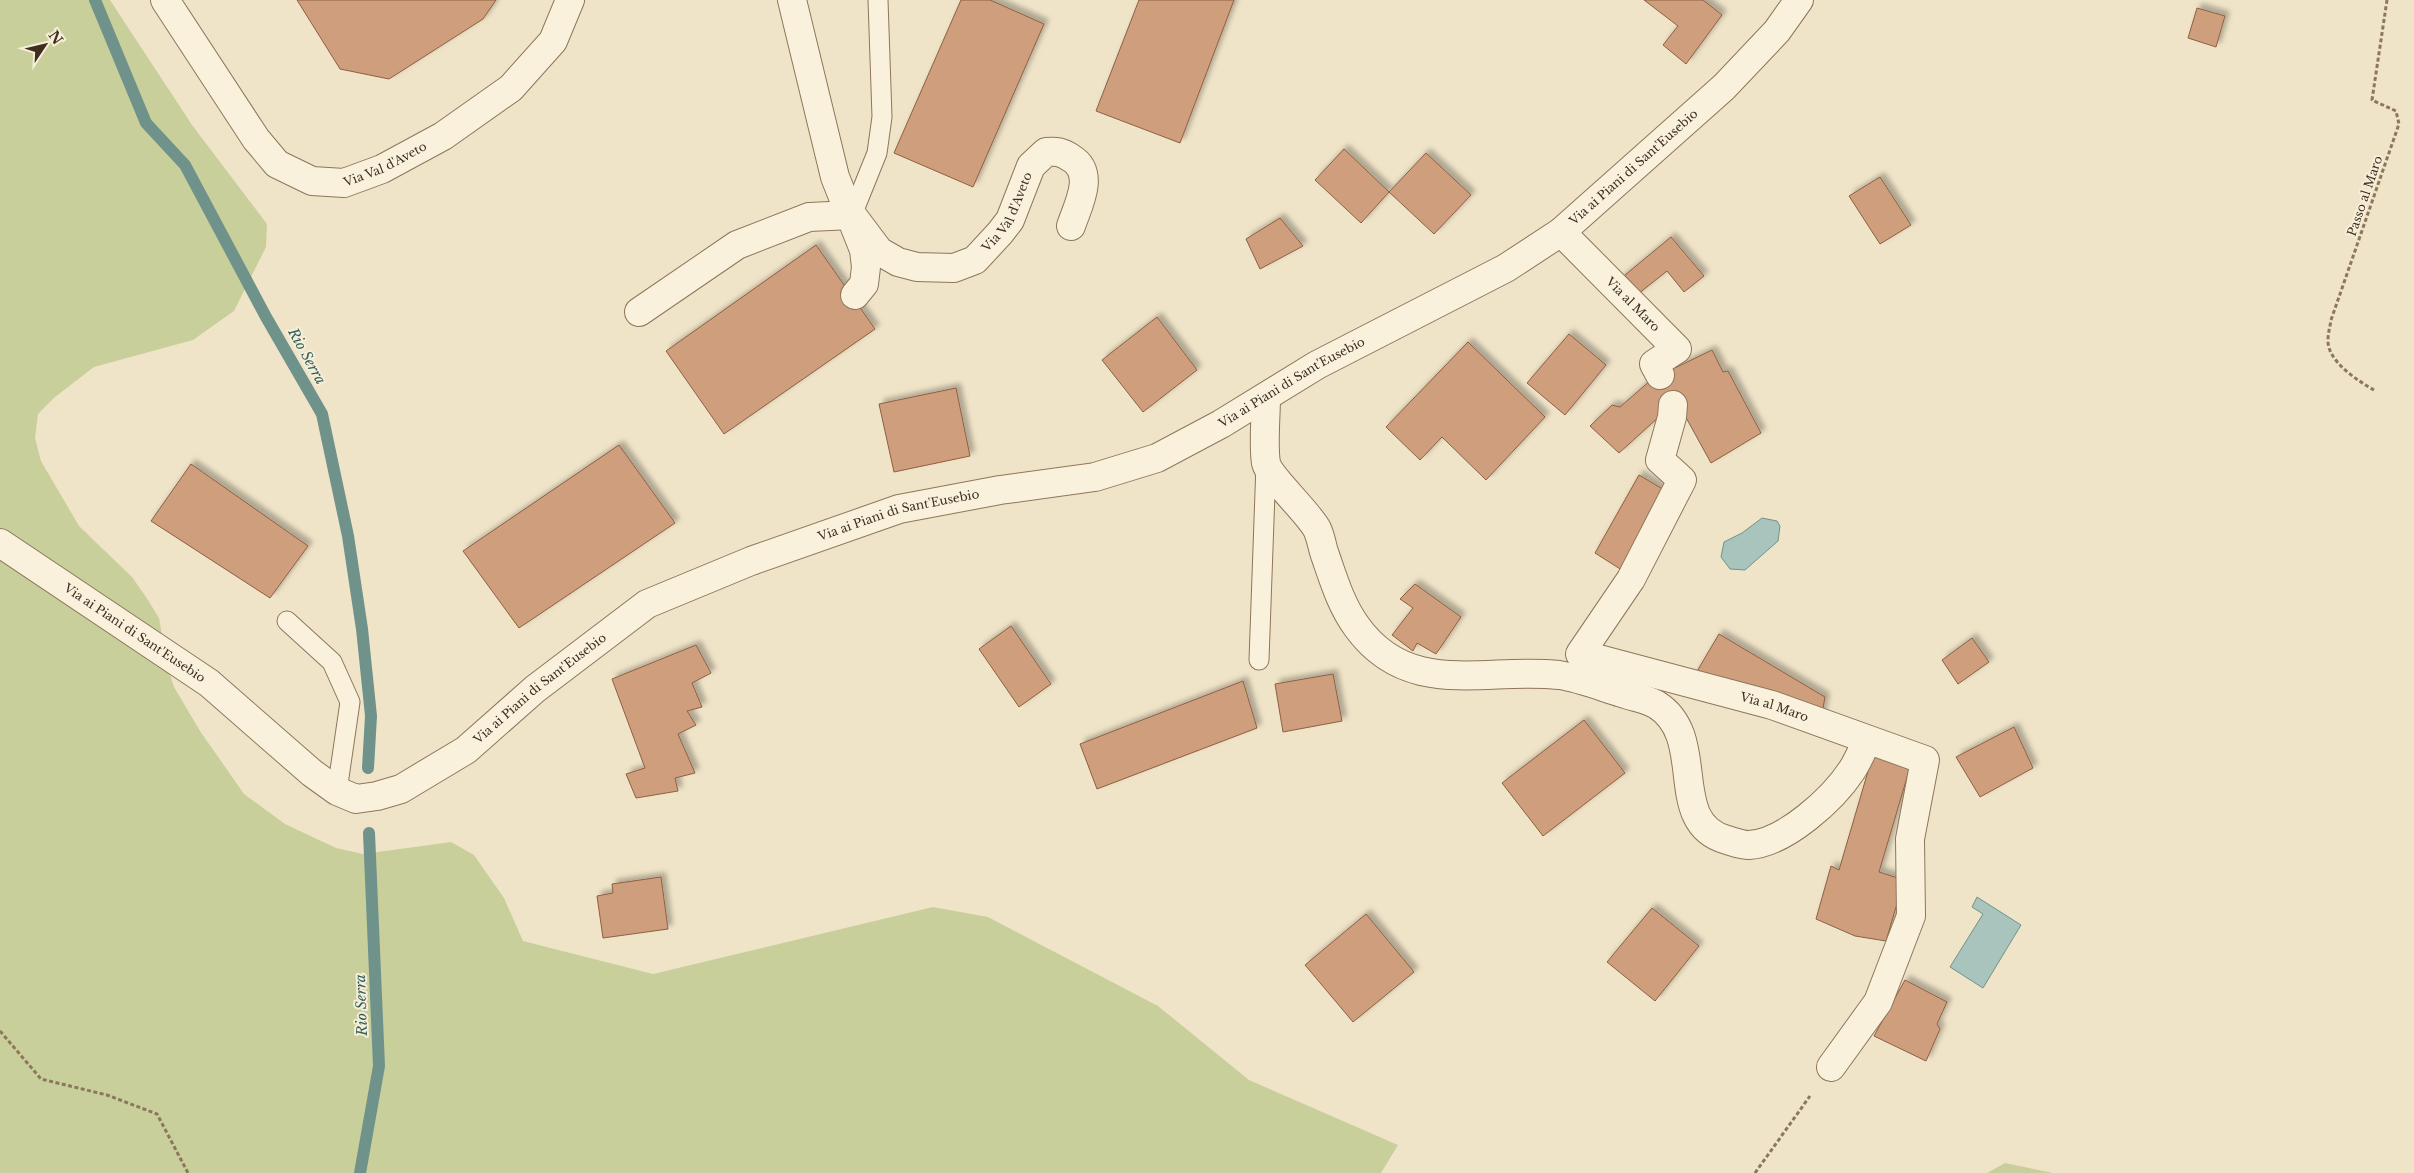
<svg xmlns="http://www.w3.org/2000/svg" width="2414" height="1173" font-family="'Libre Baskerville',serif">
<defs>
<filter id="shadow"><feDropShadow dx="4.5" dy="-4.5" stdDeviation="2.5" flood-color="#0004"/></filter>
</defs>
<rect width="100%" height="100%" fill="#f0e4c8"/>
<path fill="#c9cf9b" d="M0 0H110L192 125 267 224 266 247 234 311 193 340 94 367 55 397 38 414 35 438 41 461 79 526 132 577 146 597 159 618 167 665 174 687 200 731 244 794 285 824 336 848 363 854 451 842 474 855 504 898 523 941 653 974 933 907 988 917 1158 1006 1249 1080 1398 1145 1381 1173H0Z
M2005 1163 2053 1173H1987Z"/>
<path fill="#a9c4bc" stroke="#6f938a" d="M1762 518 1777 521 1780 526 1778 541 1745 570 1730 569 1721 557 1724 542 1742 533Z
M1977 897 2021 925 1983 988 1950 967 1983 914 1972 907Z"/>
<g fill="none" stroke-linecap="round" stroke-linejoin="round">
<path stroke="#6f938a" stroke-width="12" d="M95 0 146 123 185 165 266 317 322 414 348 536 362 629 371 716 368 768
M360 1173 379 1066 369 833"/>
</g>
<path fill="#cf9f7d" stroke="#8d5f41" filter="url(#shadow)" d="M297 0H496L483 19 389 79 340 69Z
M961 0H990L1044 24 973 187 894 153Z
M1139 0H1234L1180 143 1096 111Z
M1644 0H1703L1722 15 1686 64 1663 45 1678 26Z
M2197 8 2225 16 2216 47 2188 38Z
M1344 149 1389 192 1361 223 1315 180Z
M1426 153 1471 195 1434 234 1389 192Z
M1880 177 1911 225 1880 244 1849 196Z
M1280 218 1303 246 1260 269 1246 239Z
M1671 237 1704 276 1684 292 1667 271 1633 298 1619 280Z
M816 245 875 329 724 434 666 351Z
M1157 317 1197 370 1143 412 1102 360Z
M1569 334 1606 365 1565 415 1527 383Z
M1468 342 1545 417 1486 480 1442 437 1420 460 1386 427Z
M1712 350 1723 372 1728 371 1761 433 1711 463 1678 403 1671 406 1619 453 1590 426 1612 405 1620 407 1652 379Z
M956 388 970 456 894 472 879 404Z
M619 445 675 523 519 628 463 551Z
M191 464 308 546 270 598 151 521Z
M1639 475 1671 494 1628 574 1595 553Z
M1415 584 1461 617 1436 654 1417 643 1413 651 1392 635 1413 608 1400 599Z
M1011 626 1051 684 1019 707 979 649Z
M1719 634 1825 697 1821 719 1693 678Z
M1972 638 1989 662 1958 684 1942 660Z
M696 645 711 673 692 683 702 707 687 711 696 725 678 734 695 773 675 778 678 791 636 798 626 774 645 768 612 679Z
M1333 674 1342 721 1283 732 1275 684Z
M1243 681 1257 728 1097 789 1080 744Z
M1584 720 1625 773 1543 836 1502 783Z
M2014 727 2033 768 1980 797 1956 757Z
M1874 751 1911 764 1879 872 1904 880 1886 941 1855 936 1816 919 1831 866 1839 870Z
M661 877 668 929 603 938 597 896 613 893 612 884Z
M1652 908 1699 946 1655 1001 1607 962Z
M1366 914 1414 972 1353 1022 1305 965Z
M1905 980 1947 1002 1937 1024 1940 1029 1926 1061 1874 1036Z"/>
<g fill="none" stroke-linecap="round" stroke-linejoin="round">
<g stroke="#8d765c" stroke-width="21">
<path id="service" d="M852 215 877 153 882 117 878 0
M287 621 332 662 350 702 337 791
M1259 660 1266 464"/>
</g>
<g stroke="#8d765c" stroke-width="30">
<g id="pedestrian">
<path id="s1" d="M1561 232 1677 349 1654 364 1660 375"/>
<path id="s2" d="M1673 405 1672 417 1660 460 1682 480 1631 579 1580 654 1772 705 1925 760 1910 839 1911 916 1878 1002 1831 1067"/>
</g>
</g>
<g stroke="#8d765c" stroke-width="30">
<g id="minor">
<path id="s3" d="M165 0 256 139 277 164 312 181 344 183 382 169 443 136 511 88 553 41 570 0"/>
<path d="M792 0 835 177 864 250 866 267 864 284 855 295"/>
<path id="s4" d="M852 215 879 251 898 262 917 267 954 268 975 260 1000 233 1010 220 1031 166 1046 152C1057 151 1062 152 1071 158 1096 173 1078 205 1071 226"/>
<path d="M639 312 737 245 809 217 852 215"/>
<path d="M1266 397C1266 415 1263 446 1266 463 1269 477 1308 512 1317 529 1321 537 1322 547 1325 555 1334 581 1341 605 1357 627 1409 699 1486 667 1559 675 1580 678 1602 687 1622 693 1633 697 1647 699 1657 705 1709 738 1665 823 1727 840 1734 842 1742 845 1749 845 1785 843 1833 799 1852 770 1858 761 1862 750 1867 741"/>
<path id="s5" d="M0 543 209 683 312 773 337 791 356 799 377 796 401 789 466 750 535 689 647 604 751 561 899 509 1000 490 1095 477 1157 458 1221 424 1317 365 1506 268 1561 232 1724 87 1777 31 1799 0"/>
</g>
</g>
<path stroke="#8d765c" stroke-width="3" stroke-dasharray="4 2.5" stroke-linecap="butt" d="M2374 390C2358 381 2327 361 2328 340 2328 333 2330 327 2331 320L2399 124 2396 111 2372 100 2387 0
M0 1031 41 1079 107 1095 157 1114 188 1173
M1755 1173 1810 1096"/>
<use href="#service" stroke="#faf1dc" stroke-width="19"/>
<use href="#pedestrian" stroke="#faf1dc" stroke-width="28"/>
<use href="#minor" stroke="#faf1dc" stroke-width="28"/>
</g>
<g text-anchor="middle" stroke-width="4" stroke-linejoin="round" paint-order="stroke">
<g font-size="12" fill="#3d2e20" stroke="#f7eed8">
<text dy="4" stroke="none"><textPath href="#s3" startOffset="315">Via Val d'Aveto</textPath></text>
<text dy="4" stroke="none"><textPath href="#s5" startOffset="1888">Via ai Piani di Sant'Eusebio</textPath></text>
<text transform="translate(2365 196) rotate(-71)" y="4">Passo al Maro</text>
<text dy="4" stroke="none"><textPath href="#s4" startOffset="205">Via Val d'Aveto</textPath></text>
<text dy="4" stroke="none"><textPath href="#s1" startOffset="102">Via al Maro</textPath></text>
<text dy="4" stroke="none"><textPath href="#s5" startOffset="1482">Via ai Piani di Sant'Eusebio</textPath></text>
<text dy="4" stroke="none"><textPath href="#s5" startOffset="1062">Via ai Piani di Sant'Eusebio</textPath></text>
<text dy="4" stroke="none"><textPath href="#s5" startOffset="162">Via ai Piani di Sant'Eusebio</textPath></text>
<text dy="4" stroke="none"><textPath href="#s5" startOffset="658">Via ai Piani di Sant'Eusebio</textPath></text>
<text dy="4" stroke="none"><textPath href="#s2" startOffset="490">Via al Maro</textPath></text>
</g>
<g font-size="14" font-style="italic" fill="#2f5d5a" stroke="#f7eed8">
<text transform="translate(307 356) rotate(61)" y="5">Rio Serra</text>
<text transform="translate(361 1005) rotate(-92)" y="5">Rio Serra</text>
</g>
</g>
<g transform="translate(45 45) rotate(55)" stroke="#f7eed8" stroke-width="4" paint-order="stroke">
<path d="M0-4L9 19L0 12L-9 19Z" fill="#3d2e20"/>
<text y="-8" font-size="14" font-weight="bold" text-anchor="middle" fill="#3d2e20">N</text>
</g>
</svg>
